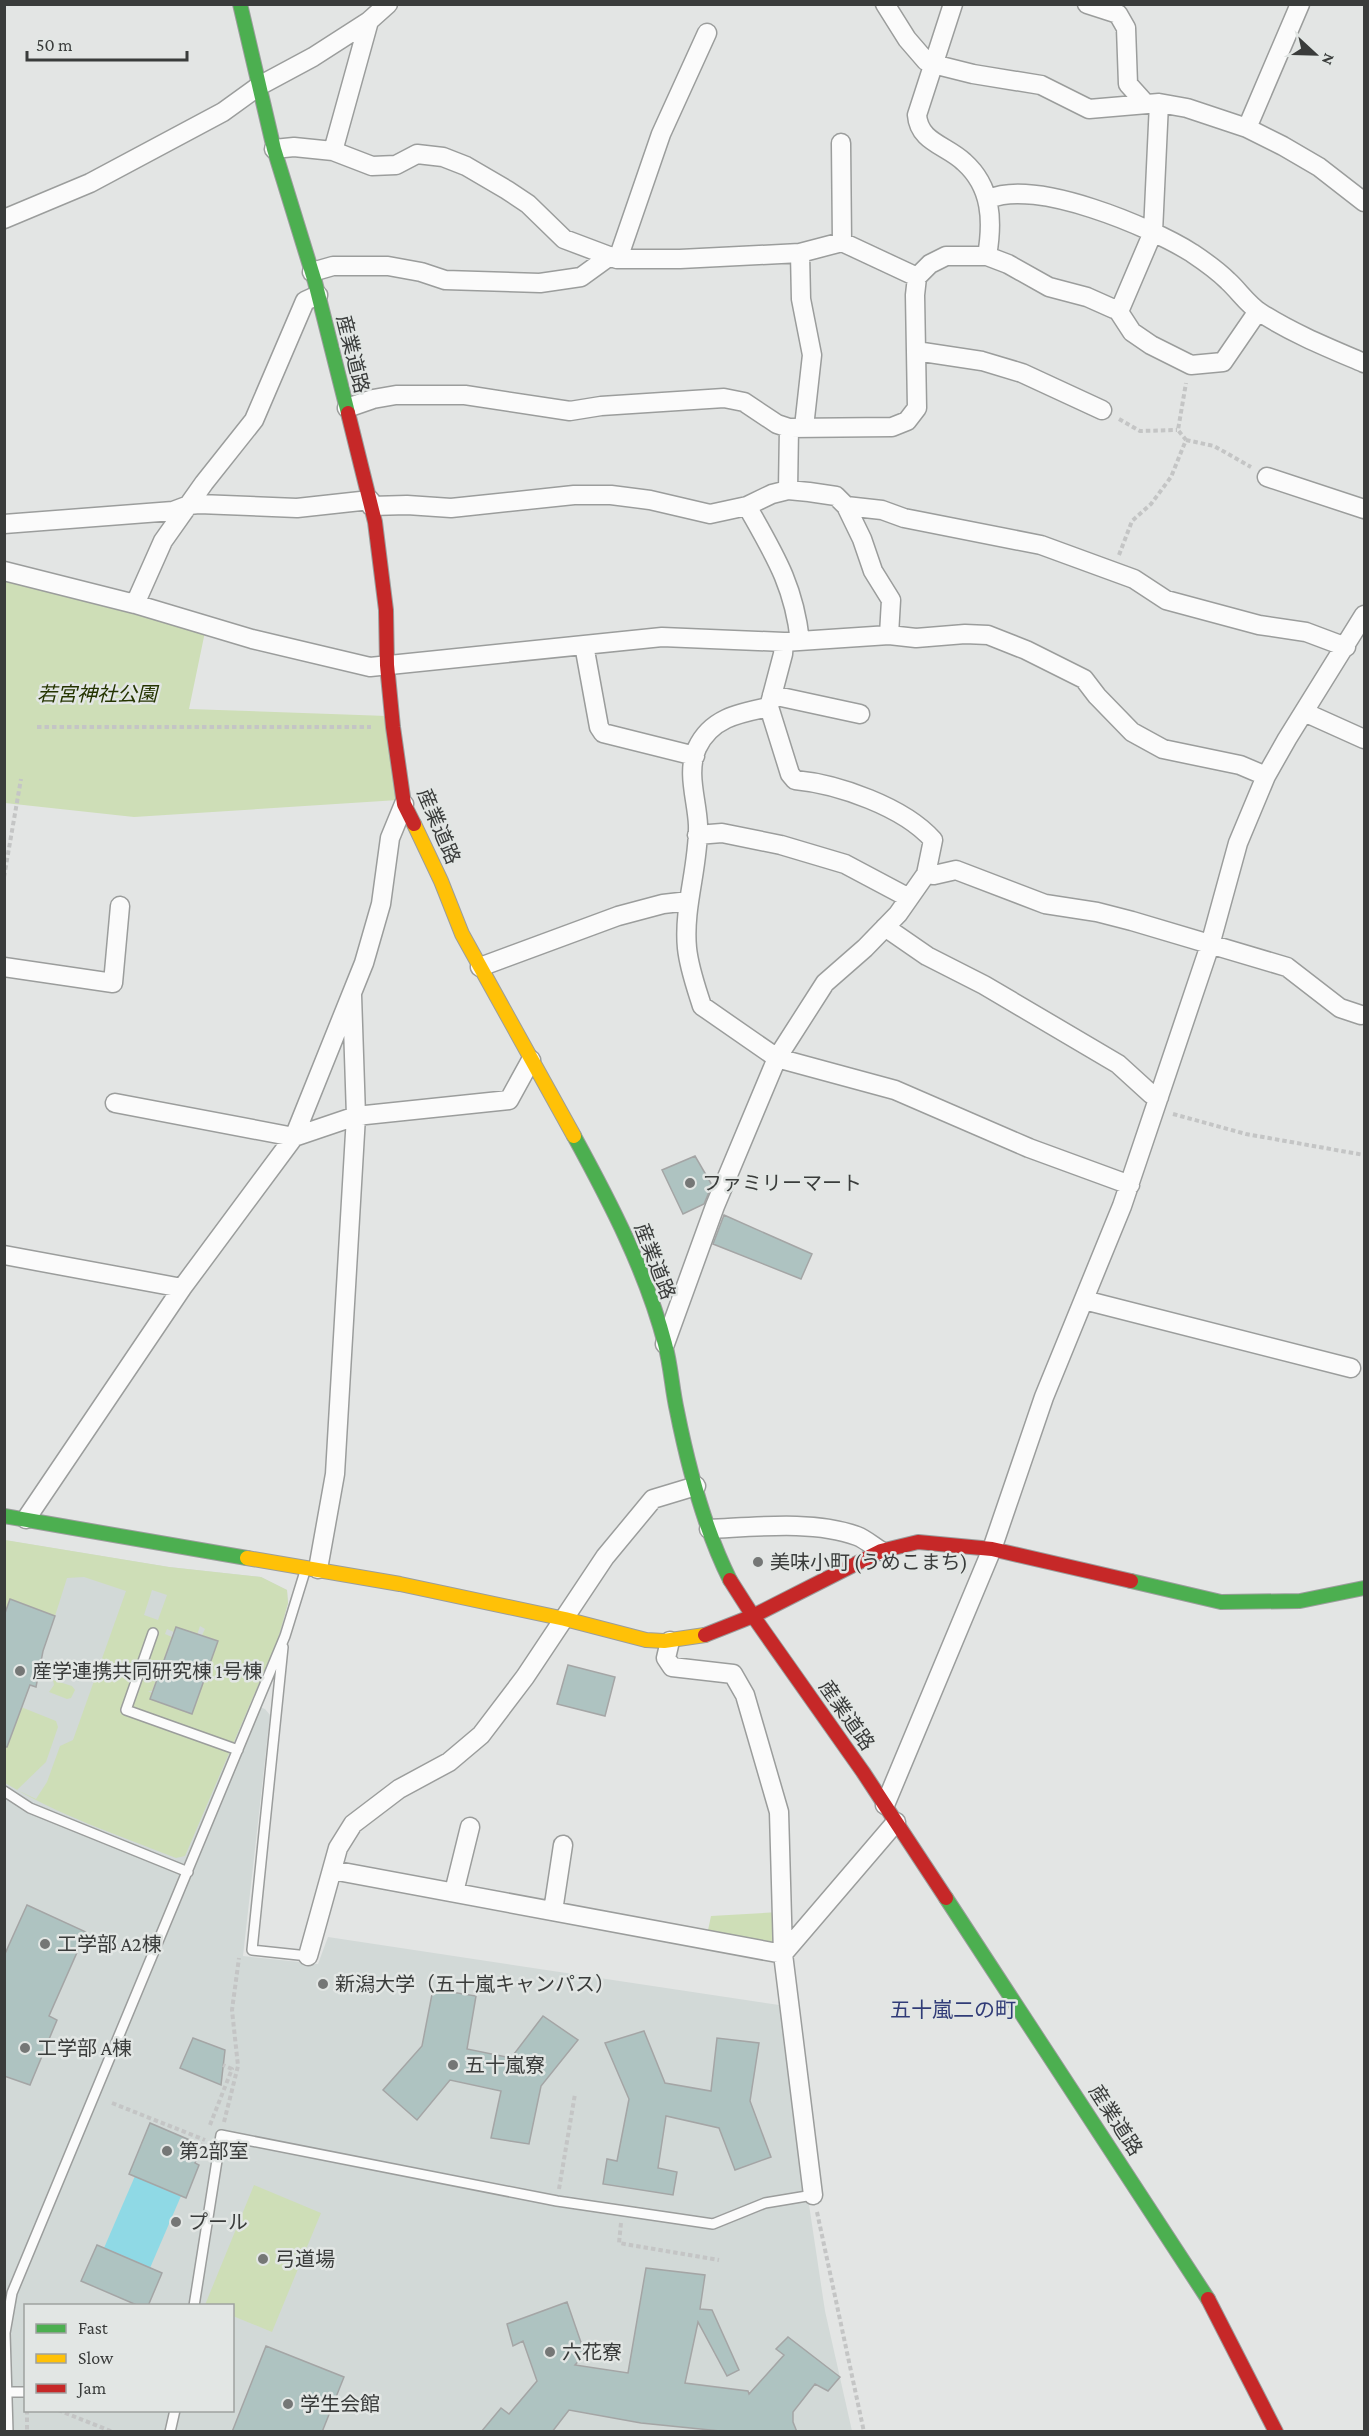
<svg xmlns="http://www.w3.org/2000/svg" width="1369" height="2436" font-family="'Crimson Pro','Noto Sans JP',serif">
<rect width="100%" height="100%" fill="#e3e5e4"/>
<path fill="#d2d9d7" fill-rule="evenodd" d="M4 1540 169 1567 261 1577 287 1590 288 1603 278 1639 250 1704 265 1709 270 1715 243 1956 318 1964 328 1937 779 2005 825 2311 852 2431H5ZM26 2306H232V2410H26Z"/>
<path fill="#cedeb7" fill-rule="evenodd" d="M4 569 206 627 189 709 387 716 398 800 134 817 5 803Z
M5 1540 169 1567 261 1577 287 1590 288 1603 278 1639 185 1856 176 1858C118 1835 58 1815 5 1783V1739L10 1740 21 1707 56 1721 58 1727 46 1762 17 1790 36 1799 47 1782 60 1746 73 1740 126 1591 84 1577 67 1578 55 1616 11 1599 5 1616ZM152 1590 167 1595 158 1620 144 1615ZM200 1626 205 1629 202 1635 218 1641 192 1714 148 1691H152L172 1637 165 1634 167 1629 174 1632 176 1628 197 1635Z
M53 1680 72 1686 75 1690 71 1698 67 1699 49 1692 54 1685Z
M779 1912V1943L707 1935 711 1916Z
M254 2185 321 2213 272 2332 233 2316 232 2306 205 2305Z"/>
<path fill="#8fd9e5" d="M135 2176 181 2196 150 2268 104 2248Z"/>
<path fill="#aec3c1" stroke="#a4a5a5" stroke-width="1.5" d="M695 1156 712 1185 704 1204 683 1214 662 1170Z
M724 1215 812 1254 801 1279 713 1244Z
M10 1599 55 1616 43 1651 36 1687 30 1685 7 1747H4V1616Z
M176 1627 218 1641 192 1714 150 1699Z
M568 1665 615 1677 605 1716 557 1704Z
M27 1905 86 1932 49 2016 57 2020 30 2085 4 2076V1956Z
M433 1989 476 1996 467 2049 511 2058 543 2016 578 2040 541 2086 529 2144 491 2138 501 2091 450 2080 417 2120 383 2090 422 2046Z
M644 2031 665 2083 711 2091 717 2038 759 2043 750 2101 771 2157 735 2170 719 2128 666 2116 658 2168 677 2172 673 2195 603 2184 607 2159 617 2161 629 2099 605 2043Z
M193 2038 225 2050 221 2085 180 2068Z
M150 2123 199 2144 195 2154 198 2155 195 2163 199 2165 186 2198 129 2174Z
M97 2245 162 2273 148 2306H139L81 2281Z
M646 2268 705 2275 700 2309 712 2310 739 2370 727 2376 698 2322 685 2383 748 2391 749 2394 784 2355 776 2349 788 2337 840 2377 828 2391 815 2384 793 2412V2422L797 2432H730L641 2423 569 2410 552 2432H481L501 2408 509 2414 537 2381 523 2341 513 2346 507 2324 567 2302 585 2354 575 2365 628 2373Z
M266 2346 344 2377 322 2432H232Z"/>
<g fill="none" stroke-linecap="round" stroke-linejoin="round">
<g stroke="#9b9d9c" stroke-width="12">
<path id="lane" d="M153 1633 126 1710 238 1750
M283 1647 252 1950 308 1956
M4 1791 30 1808 188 1872
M194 2306 221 2135 557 2201 713 2224 765 2203 813 2195
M5 2395 8 2392H26
M8 2432 5 2333 12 2293 285 1636 306 1568
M170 2432 175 2410"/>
</g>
<g stroke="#9b9d9c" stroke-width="21">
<path id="street" d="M885 4 907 39 926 61 933 64 973 74 1041 85 1089 109 1159 103 1187 108 1247 128 1283 146 1319 167 1364 202
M953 4 917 115C919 142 946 145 964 162 992 187 993 221 987 256
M1087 4 1118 14 1126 28 1128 84 1146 104
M1247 128 1300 4
M841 143 842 242
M274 149 294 147 333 151 372 166 396 165 417 154 443 157 466 166 507 190 528 204 564 239 617 259H680L800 253 842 242 917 277
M333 151 369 21
M989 199C1035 178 1151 227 1192 253 1204 261 1218 271 1228 281 1239 291 1249 306 1261 313 1294 334 1329 348 1364 363
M4 219 90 183 223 112 259 86 313 57 369 21 388 4
M800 253 801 299 812 355 804 427
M622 259 621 250 661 134 707 33
M312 272 333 266H388L421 272 445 280 540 283 581 277 610 256
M1117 309 1132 332 1151 345 1191 365 1223 362 1258 311
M916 351 982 361 1022 373 1102 410
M347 408 373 399 396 395H465L570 411 601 406 724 398 744 402 777 424 789 428
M1267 477 1364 509
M788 490 789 428 892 427 907 421 917 408 915 295 917 277 930 264 946 256H987L1008 264 1049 287 1087 297 1114 309 1121 307 1153 232 1159 103
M371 506 407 505 451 508 574 495H611L650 500 710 514 747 506 772 494 788 490 809 492 836 496 846 506 882 510 904 518 1041 545 1134 579 1166 600 1259 625 1306 632 1346 647
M747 506C774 554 794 585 800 641
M846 506 862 539 873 571 891 600 889 635
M4 524 173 511 189 505 199 504 297 508 370 500
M4 571 135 604 252 639 370 667 662 637 784 642 889 635 916 638 965 634 988 635 1026 650 1084 679 1097 696 1132 732 1163 749 1240 765 1266 776
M135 604 163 541 204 483 254 420 305 301 318 295
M584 645 599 727 603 733 695 756
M772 695 860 714
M769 707C739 713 711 718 697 748 686 772 697 800 698 825 699 866 683 907 687 948 689 968 696 987 702 1006L777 1058 895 1090 1029 1148 1130 1185
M1304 712 1364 739
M697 835 722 833 781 845 845 864 909 898
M926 874 934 875 956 870 1045 904 1097 912 1132 921 1287 967 1340 1008 1361 1015
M885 927 927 956 984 985 1118 1064 1151 1094 1159 1097
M4 967 113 983 120 906
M480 967 618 916 663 904 689 901
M115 1103 294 1137 356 1116 509 1100 531 1060
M4 1255 182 1288 26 1519
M182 1288 294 1137 364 963 381 904 390 838 404 804
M1084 1300 1351 1368
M665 1344 715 1206 777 1058 825 983 865 948 898 914 926 874 933 840C904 807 838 784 795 780L790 774 769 707 783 654 784 642
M709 1529C755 1527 814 1520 857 1536 865 1539 873 1546 881 1551
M318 1569 335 1474 356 1116 352 995
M670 1641 666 1658 672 1667 733 1674 745 1695 779 1812 783 1954 813 2195
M885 1805 992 1549 1044 1397 1122 1206 1210 945 1238 843 1266 776 1287 739 1364 615
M332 1870 783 1954 896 1822
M454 1892 470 1827
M553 1911 563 1845
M308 1956 338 1848 353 1824 399 1789 449 1762 481 1735 525 1677 605 1557 653 1499 696 1486"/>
</g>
<g stroke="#9b9d9c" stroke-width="16">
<path id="fast" d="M240 4 274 149 315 282 348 413
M574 1136C610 1202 646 1271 665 1344 671 1366 672 1389 677 1411 688 1466 705 1530 730 1580
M4 1516 247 1558
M1131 1581 1221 1602 1300 1601 1364 1588
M946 1898 1208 2299"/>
</g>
<g stroke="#9b9d9c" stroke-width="16">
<path id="slow" d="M414 824 441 881 462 934 574 1136
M247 1558 400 1584 565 1619 646 1640 664 1641 705 1635"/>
</g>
<g stroke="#9b9d9c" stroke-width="16">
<path id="jam" d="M348 413 375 522 386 610 387 665 393 727 404 804 414 824
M730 1580 753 1616 863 1772 946 1898
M705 1635 753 1616 881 1551 918 1542 992 1549 1131 1581
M1208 2299 1276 2432"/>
</g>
<path stroke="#c4c5c5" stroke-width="4" stroke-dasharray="4.5 3" stroke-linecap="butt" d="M1119 419 1140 431 1177 430
M1186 440 1214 446 1251 467
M1119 555 1132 521 1151 504 1171 477 1186 440 1178 430 1186 383
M37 727H371
M4 877 21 779
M1173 1114 1246 1134 1364 1155
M112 2103 205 2140
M224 2122 238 2066 232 2010 239 1958
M210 2125 232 2069 223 2065
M197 2148 201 2150 203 2143
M559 2189 575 2094
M817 2212 864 2432
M621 2223 619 2243 719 2260
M27 2410V2432
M58 2410 113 2432"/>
<use href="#lane" stroke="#fbfbfb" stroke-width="9"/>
<use href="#street" stroke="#fbfbfb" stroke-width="18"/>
<use href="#fast" stroke="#4caf50" stroke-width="14"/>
<use href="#slow" stroke="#ffc107" stroke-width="14"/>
<use href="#jam" stroke="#c62828" stroke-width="14"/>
</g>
<g fill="#757776" stroke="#e2e6e4" stroke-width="2">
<circle cx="690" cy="1183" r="6"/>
<circle cx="758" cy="1562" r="6"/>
<circle cx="20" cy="1671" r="6"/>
<circle cx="45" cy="1944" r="6"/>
<circle cx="323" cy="1984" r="6"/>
<circle cx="25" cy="2048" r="6"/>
<circle cx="453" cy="2065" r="6"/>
<circle cx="167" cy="2151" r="6"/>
<circle cx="176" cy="2222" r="6"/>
<circle cx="263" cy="2259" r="6"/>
<circle cx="550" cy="2352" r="6"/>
<circle cx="288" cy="2404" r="6"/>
</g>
<g text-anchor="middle" stroke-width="5" stroke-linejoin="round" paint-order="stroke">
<g font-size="20" fill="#3a3c3b" stroke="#e2e6e4">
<text transform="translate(353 354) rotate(76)" y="7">産業道路</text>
<text transform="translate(439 826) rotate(67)" y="7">産業道路</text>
<text transform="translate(655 1261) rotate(69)" y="7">産業道路</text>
<text transform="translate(847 1715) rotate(55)" y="7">産業道路</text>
<text transform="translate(1116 2120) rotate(57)" y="7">産業道路</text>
</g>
<g font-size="20" font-style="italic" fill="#243400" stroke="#e2e6e4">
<text x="97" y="701">若宮神社公園</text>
</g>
<g font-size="20" fill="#3a3c3b" stroke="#e2e6e4" text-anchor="start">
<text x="702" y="1190">ファミリーマート</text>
<text x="770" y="1569">美味小町 (うめこまち)</text>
<text x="32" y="1678">産学連携共同研究棟 1号棟</text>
<text x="57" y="1951">工学部 A2棟</text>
<text x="335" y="1991">新潟大学（五十嵐キャンパス）</text>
<text x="37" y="2055">工学部 A棟</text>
<text x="465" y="2072">五十嵐寮</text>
<text x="179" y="2158">第2部室</text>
<text x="188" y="2229">プール</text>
<text x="275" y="2266">弓道場</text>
<text x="562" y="2359">六花寮</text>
<text x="300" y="2411">学生会館</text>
</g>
<g font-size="21" fill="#313c77" stroke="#e2e6e4">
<text x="953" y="2017">五十嵐二の町</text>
</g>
</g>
<rect width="1369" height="2436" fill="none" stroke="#3a3c3b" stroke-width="12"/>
<rect x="24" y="2304" width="210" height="108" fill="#e2e6e4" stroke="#9fa2a0" stroke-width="1.5"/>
<rect x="36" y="2324" width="30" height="9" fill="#4caf50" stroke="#9fa2a0" stroke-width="1.5"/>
<text x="78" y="2334" font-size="18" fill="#3a3c3b">Fast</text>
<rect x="36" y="2354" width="30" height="9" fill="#ffc107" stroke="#9fa2a0" stroke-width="1.5"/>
<text x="78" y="2364" font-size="18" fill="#3a3c3b">Slow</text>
<rect x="36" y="2384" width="30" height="9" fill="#c62828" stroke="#9fa2a0" stroke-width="1.5"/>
<text x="78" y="2394" font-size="18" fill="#3a3c3b">Jam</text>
<g transform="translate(1315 54) rotate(112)" stroke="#e2e6e4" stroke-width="4.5" paint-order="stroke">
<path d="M0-4.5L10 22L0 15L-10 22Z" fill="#3a3c3b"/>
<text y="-9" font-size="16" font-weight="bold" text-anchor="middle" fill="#3a3c3b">N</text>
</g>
<path d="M27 51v9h160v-9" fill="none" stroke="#3a3c3b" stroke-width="3"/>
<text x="36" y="51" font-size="18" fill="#3a3c3b" stroke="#e2e6e4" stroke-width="4.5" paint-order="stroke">50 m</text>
</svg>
